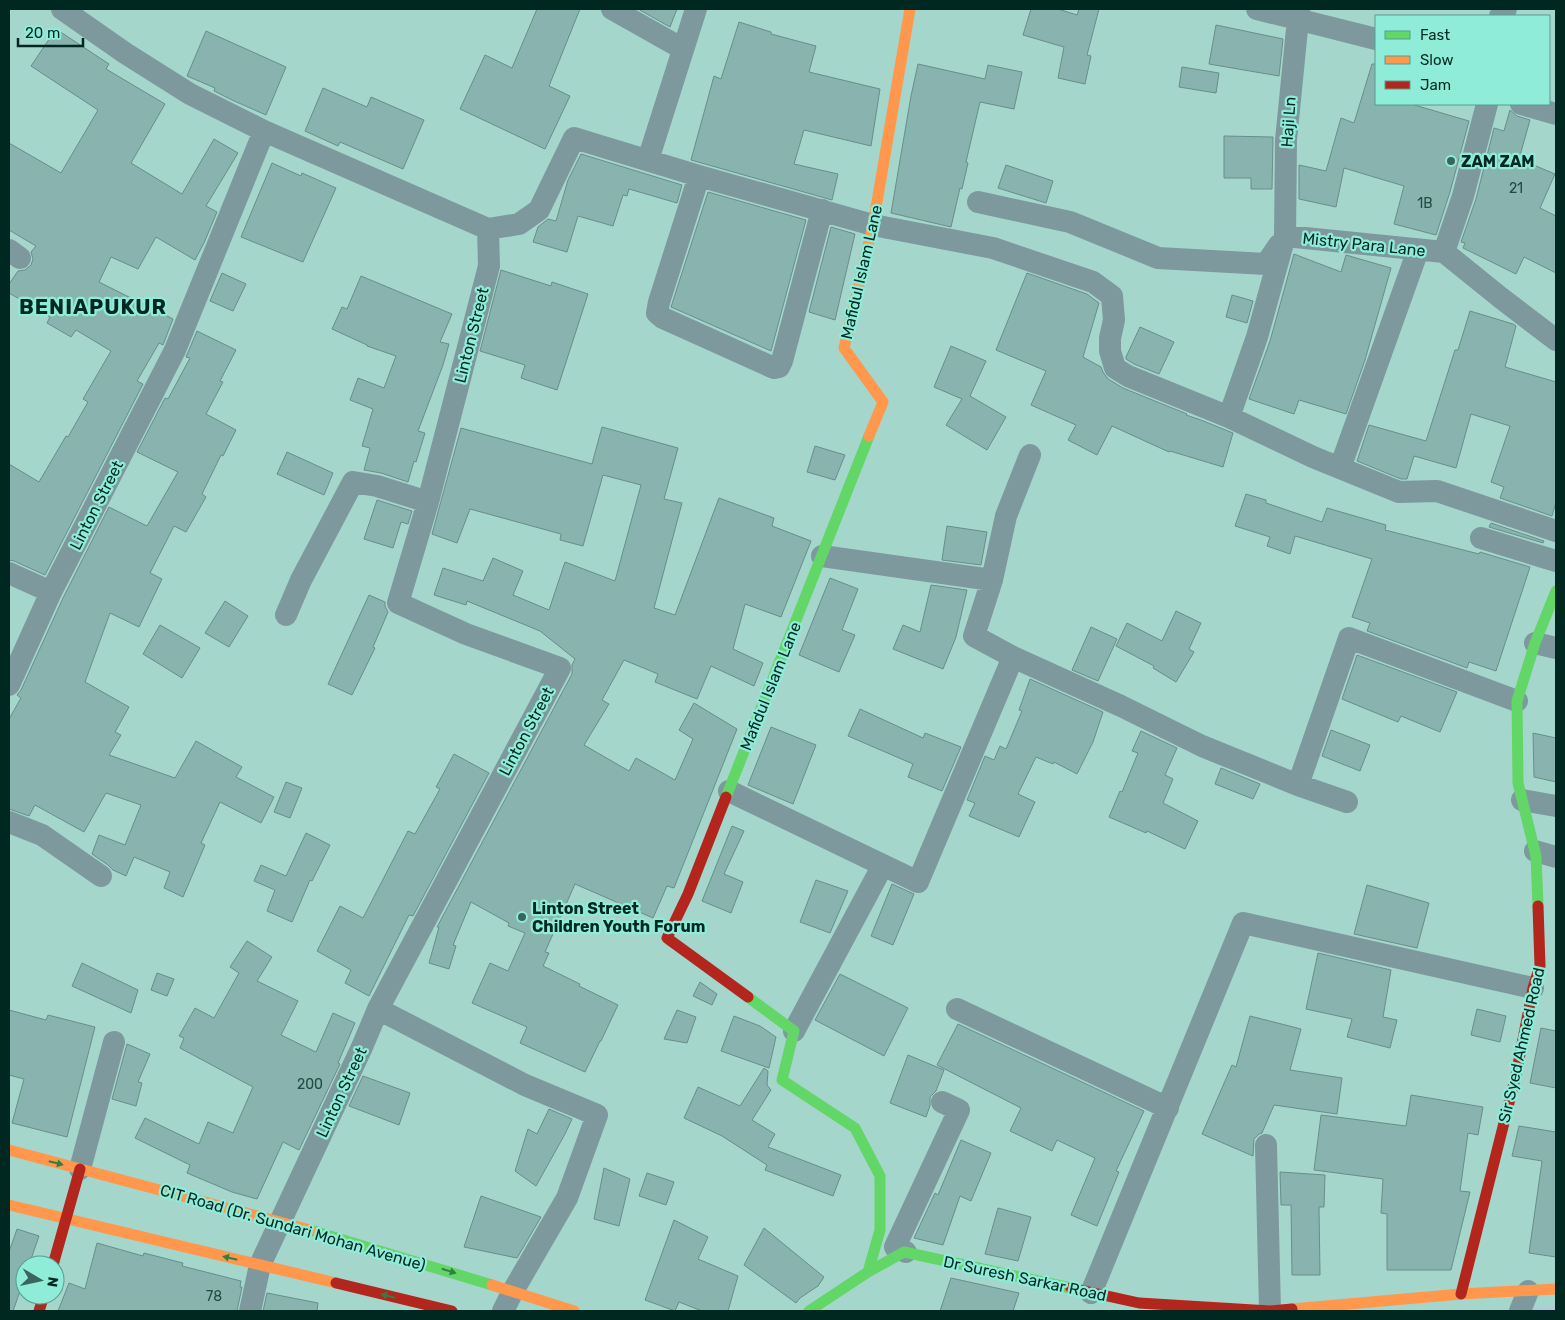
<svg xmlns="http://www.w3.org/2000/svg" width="1565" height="1320" font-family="Rubik,sans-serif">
<rect width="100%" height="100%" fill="#a4d6cb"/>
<path fill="#b7c5de" d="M1556 1306V1311H1499Z"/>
<path fill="#89b3af" stroke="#688e8a" d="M537 9H580L549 86 570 96 545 149 460 109 485 55 512 68Z
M638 9H677L670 27Z
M1031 9H1058L1077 15 1079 9H1099L1087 55 1091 56 1085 84 1058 78 1064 47 1023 35Z
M739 22 771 32V34L816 46 809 72 880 89 871 146 804 130 794 164 838 174 832 200 691 160 714 76 721 79Z
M1216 25 1283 39 1279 76 1209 64Z
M56 29 109 64 106 69 165 104 131 163 182 194 214 139 238 153 206 206 217 212 204 243 195 260 156 237 138 269 111 257 99 282 173 319 163 345 159 343 137 381 143 384 45 575 14 561 9 560V464L39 482 66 436 68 437 88 402 83 399 111 351 76 330 71 337 47 323 50 317 9 293V284L18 271 25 270 31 265 33 259 31 252 36 246 9 230V143L61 173 98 110 31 66Z
M206 31 286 67 266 115 232 100 214 91 215 88 187 76Z
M918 64 985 79 988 65 1022 72 1014 109 980 102 966 162 968 163 962 189 960 188 951 227 891 213 911 96Z
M1372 64H1376V104H1411L1469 121 1450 192 1436 235 1394 224 1404 186 1344 168 1336 207 1299 199V165L1326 171 1341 118 1354 123Z
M1182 67 1219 73 1216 93 1179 87Z
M323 88 367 107 371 97 424 120 403 169 340 142 338 146 305 131Z
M1510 110 1517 116 1530 120 1519 159 1555 174 1540 208 1556 216V273L1524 257 1516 274 1463 248 1465 243 1461 242 1476 199 1494 128 1504 131Z
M1224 136 1273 137 1272 189H1251V178H1224Z
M581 154 682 185 677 203 629 189 627 196 623 195 613 226 578 216 567 252 533 242 538 227 548 219 556 221 568 180Z
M272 163 301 176 302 173 336 188 303 262 241 237Z
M1006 165 1053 181 1046 203 998 188Z
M708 192 806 220 771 351 671 307Z
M831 227 855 234 835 320 809 312Z
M1294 254 1341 272 1346 255 1391 268 1365 360 1346 414 1299 400 1294 414 1249 399 1270 341Z
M501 270 551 286 552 282 588 294 557 390 521 378 525 365 480 351Z
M222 273 246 284 233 311 210 301Z
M1027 273 1087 294 1099 303 1083 357 1101 367 1103 372 1108 379 1123 388 1187 414 1186 415 1201 420 1233 433 1223 467 1170 451 1169 452 1112 426 1097 455 1068 440 1076 425 1031 405 1046 371 996 350Z
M361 276 452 314 440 342 449 344 443 365 418 431 425 433 416 462 414 461 408 482 381 473 364 470 370 448 362 446 373 409 350 400 358 378 384 388 396 356 367 346V345L332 329 342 307 347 309Z
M1232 295 1253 301 1247 323 1226 317Z
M1470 311 1513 324 1516 326 1505 367 1556 382V502L1552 516 1500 498 1504 487 1491 482 1510 426 1471 414 1456 468 1414 456 1407 479H1401L1357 461 1369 425 1426 441 1455 350H1458Z
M1140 327 1174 342 1159 374 1134 364 1126 359V357Z
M197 331 236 350 220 381 223 382 206 414 236 430 223 456 221 455 202 494 206 497 186 532 174 526 150 573 162 579 139 627 110 613 85 682 129 707 115 732 121 735 109 755 175 778 196 741 242 767 236 777 274 797 261 823 220 802 201 843 205 845 183 897 164 888 170 872 134 857 126 876 113 870 108 865 92 854 99 835 125 845 141 805 106 793 84 832 35 805 29 816 9 809V719L21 698 17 695 21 690 63 598 109 507 147 526 178 472 137 452 165 398 168 399 190 358 186 357Z
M951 346 986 361 970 396 1006 417 987 450 946 425 962 399 934 387Z
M602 427 678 448 664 499 682 503 654 608 675 615 719 498 774 518 772 526 811 541 781 617 745 604 733 649 763 663 754 686 711 666 697 699 655 682 658 674 624 660 602 700 609 704 584 745 629 771 636 758 675 780 693 739 679 730 694 703 737 729 674 888 667 886 653 918 575 884 545 952 549 953 543 966 580 984 579 986 618 1005 601 1041H600L585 1072 520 1043 527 1027 472 1003 490 963 508 971 525 933 508 926 509 923 471 902 453 945 456 946 449 969 429 963 439 927H437L572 674V665L575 659 540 631 467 601 466 605 434 595 443 568 483 581 493 558 523 571 513 595 549 610 565 562 615 581 641 485 603 475 583 546 560 540 561 534 470 509 457 543 432 534 461 428 592 464Z
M815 446 845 455 835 480 807 472Z
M287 452 333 473 324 495 277 474Z
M1246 494 1266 500V503L1322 522 1327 508 1386 525 1385 530 1479 554 1480 552 1530 567 1496 671 1469 662 1467 668 1367 631 1370 623 1352 617 1372 559 1295 536 1290 554 1267 546 1270 537 1235 526Z
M377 500 412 511 408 524 401 522 393 548 364 539Z
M1491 523 1544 541 1543 543 1489 527Z
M947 526 987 532 981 565 942 560Z
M830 578 858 589 842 630 855 635 839 672 799 655Z
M931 585 967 590 956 637 943 669 893 649 903 625 920 632Z
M369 595 385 602V606L388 612 373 647 375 648 352 695 328 684Z
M225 601 248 616 229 647 205 633Z
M1176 611 1201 623 1189 649 1194 652 1176 682 1153 668 1154 666 1116 646 1127 623 1162 641Z
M160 625 200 648 182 678 143 654Z
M1091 627 1117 639 1098 681 1072 670Z
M1357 655 1457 692 1440 732 1401 716 1398 722 1342 699Z
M1030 679 1103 712 1093 742 1077 774 1054 762 1053 764 1036 757 1018 794 1035 802 1019 837 969 816 975 803 967 800 985 756 994 760 1000 746 1006 749 1022 711 1019 710Z
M860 709 923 738 925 733 961 747 942 791 908 777 913 764 848 736Z
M771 727 816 745 793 804 748 785Z
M1331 730 1370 745 1360 771 1322 756Z
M1141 731 1177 748 1165 775 1173 779 1163 803 1198 821 1185 849 1147 831 1146 833 1109 817 1120 791 1122 792 1138 753 1132 751Z
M1533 733 1556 738V782L1534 777Z
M454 754 489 773 413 916 409 915 369 996 345 983 351 970 317 951 340 906 363 918 408 831 415 834 440 789 436 787Z
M1221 768 1260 784 1253 799 1215 784Z
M286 782 302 788 290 818 274 812Z
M732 826 744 831 724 874 743 882 731 913 702 901Z
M306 833 330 845 312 881 310 880 292 922 267 911 275 890 254 881 261 865 286 876Z
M816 880 848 891 830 933 800 922Z
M892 884 914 894 893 945 871 936Z
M1367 885 1429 903 1417 948 1354 934Z
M247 941 272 957 257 981 298 1001 281 1035 316 1052 333 1013 355 1023 338 1063 340 1064 299 1150 283 1142 257 1199 232 1192 187 1173 190 1165 135 1138 145 1118 199 1144 208 1122 233 1133 253 1087 180 1048 184 1038 179 1036 195 1008 214 1018 239 973 230 967Z
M1318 953 1391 970 1383 1017 1397 1020 1390 1048 1347 1037 1352 1019 1306 1009Z
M82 963 138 990 131 1013 72 986Z
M157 973 174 979 167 996 151 990Z
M840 974 908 1008 884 1056 815 1020Z
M700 982 717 994 712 1005 693 996Z
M1477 1009 1506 1016 1500 1042 1471 1035Z
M9 1010 46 1020 48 1015 95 1027 67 1137 12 1123 24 1079 9 1075Z
M677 1010 696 1017 687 1043 664 1039Z
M734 1016 760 1026 776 1037 769 1068 721 1051Z
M1250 1016 1301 1029 1290 1070 1342 1078 1337 1114 1274 1105 1262 1133 1259 1134 1254 1139 1253 1156 1202 1134 1232 1065 1236 1067Z
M958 1024 1144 1111 1116 1171 1119 1172 1097 1226 1071 1215 1095 1158 1057 1140 1052 1151 1010 1131 1021 1108 937 1065Z
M1541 1028 1556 1031V1088L1530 1083Z
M127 1044 150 1054 138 1082 142 1083 136 1106 112 1099Z
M908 1055 944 1070 936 1091 930 1097V1106L926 1117 890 1103Z
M764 1068 768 1071 767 1085 771 1090 752 1120 775 1134 768 1147 841 1175 833 1196 765 1170 767 1165 722 1136 684 1118 698 1087 740 1106Z
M363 1076 410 1093 399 1125 349 1106Z
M1411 1095 1483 1107 1478 1135 1468 1133 1460 1191 1470 1192 1451 1270H1387V1214L1381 1213 1383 1179 1314 1170 1321 1115 1406 1126Z
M549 1109 572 1119 565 1134 536 1186 515 1171 528 1129 537 1134Z
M1519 1126 1556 1132V1257L1529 1253 1542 1161 1512 1156Z
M961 1140 991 1153 971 1201 960 1196 943 1245 914 1238 935 1193 938 1195Z
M604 1168 630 1179 619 1226 594 1219Z
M1280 1172 1325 1175 1324 1207H1319L1320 1275H1292L1291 1205H1281Z
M647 1173 674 1182 666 1205 639 1196Z
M481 1196 541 1217 517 1258 464 1247Z
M998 1208 1031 1217 1018 1261 985 1254Z
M674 1220 708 1237 698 1259 738 1276 728 1311H702L679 1302 675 1311 645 1300Z
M764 1228 824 1277 818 1286 800 1298 796 1303 744 1265Z
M17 1229 39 1236 29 1265H25V1277L13 1311H9V1252Z
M97 1243 143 1256 144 1253 183 1263 182 1266 241 1281 240 1287H242L237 1311H58L69 1283 85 1289Z
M951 1278 1019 1293 1013 1311H940Z
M267 1293 318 1303 317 1311H263Z"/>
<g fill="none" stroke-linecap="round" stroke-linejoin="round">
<path stroke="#7d999e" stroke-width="22" d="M62 9 125 53 190 94 264 131 488 229 489 266 428 502 398 603 466 634 560 668 378 1009 362 1047 260 1265 250 1311
M612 9 683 49
M1257 9 1376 39
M1500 16 1506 9
M1521 104 1556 114
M648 160 696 9
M699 176 659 302 657 313 663 318 774 368 779 367 782 361 822 210
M978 202 1070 222 1158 258 1266 264 1279 245
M488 229 519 224 539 210 574 138 699 176 873 225 993 248 1093 282 1112 296 1114 320 1110 338V351L1115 368 1128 376 1229 417 1313 457 1399 492 1437 491 1556 531
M1285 236 1444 252
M9 250 20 258
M1444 252 1463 196 1487 104
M1444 252 1501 298 1556 340
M1229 417 1257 337 1285 236 1286 140 1299 9
M1030 455 1006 516 992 580 974 636 1013 657 1121 706 1202 746 1298 785 1347 802
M1340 468 1418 250
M1481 538 1556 561
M822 556 992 580
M9 573 51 592
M286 615 301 580 353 482 377 486 428 502
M1535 643 1556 648
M9 685 51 592 175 350 264 131
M1298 785 1349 638 1517 701
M729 791 918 882 1013 657
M1522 800 1556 806
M9 822 42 835 101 876
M1535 851 1556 857
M378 1009 525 1085 597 1115 567 1198 513 1291 503 1311
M957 1009 1168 1108
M794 1031 883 865
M1266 1145 1270 1311
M80 1169 114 1042
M906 1252 895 1247 959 1110 942 1102
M1091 1293 1243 923 1533 988
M1520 1311 1528 1291"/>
<path stroke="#63d668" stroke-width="11" d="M726 797 869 436
M1538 906 1536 856 1518 783 1517 701 1535 643 1556 591
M748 997 794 1031 782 1080 855 1128 880 1176V1230L868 1272
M310 1230 492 1285
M809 1311 868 1272 904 1252 1071 1288"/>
<path stroke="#ff974d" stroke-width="11" d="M869 436 883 402 844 348 873 225 910 9
M9 1150 310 1230
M9 1205 336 1283
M492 1285 574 1311
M1292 1309 1461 1294 1556 1289"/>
<path stroke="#b3261e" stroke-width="11" d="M726 797 688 894 667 938 748 997
M53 1265 80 1169
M336 1283 452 1311
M1071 1288 1139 1303 1270 1311 1292 1309
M1461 1294 1516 1075 1533 988 1540 966 1538 906
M39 1311 44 1295"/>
</g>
<defs><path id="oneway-solid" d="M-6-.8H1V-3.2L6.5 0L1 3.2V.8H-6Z" transform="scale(1.25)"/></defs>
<g fill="#327f44">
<use href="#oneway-solid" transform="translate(56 1163) rotate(14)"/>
<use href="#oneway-solid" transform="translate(230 1258) rotate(-167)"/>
<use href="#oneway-solid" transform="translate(449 1271) rotate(17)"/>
<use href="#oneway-solid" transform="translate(388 1296) rotate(-166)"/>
</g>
<g fill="#39655c" stroke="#8eecd8" stroke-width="2">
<circle cx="1451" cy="161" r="5"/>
<circle cx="522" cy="917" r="5"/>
</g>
<g text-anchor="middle" stroke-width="4.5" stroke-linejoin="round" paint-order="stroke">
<g font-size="14" fill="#224b44">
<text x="1516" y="193">21</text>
<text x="1425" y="208">1B</text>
<text x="310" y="1089">200</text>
<text x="214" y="1301">78</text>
</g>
<g font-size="16" fill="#002821" stroke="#8eecd8">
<text transform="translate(1288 122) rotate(-86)" y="6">Haji Ln</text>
<text transform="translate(1364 244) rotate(6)" y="6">Mistry Para Lane</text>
<text transform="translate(861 272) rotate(-77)" y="6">Mafidul Islam Lane</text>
<text transform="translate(471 335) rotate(-76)" y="6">Linton Street</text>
<text transform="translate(96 505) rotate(-63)" y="6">Linton Street</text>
<text transform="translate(770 686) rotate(-68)" y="6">Mafidul Islam Lane</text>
<text transform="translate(526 731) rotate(-62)" y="6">Linton Street</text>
<text transform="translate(1521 1045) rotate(-77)" y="6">Sir Syed Ahmed Road</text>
<text transform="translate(341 1092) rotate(-65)" y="6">Linton Street</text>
<text transform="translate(293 1227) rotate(16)" y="6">CIT Road (Dr. Sundari Mohan Avenue)</text>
<text transform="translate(1025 1278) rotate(12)" y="6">Dr Suresh Sarkar Road</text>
</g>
<g font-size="16" font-weight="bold" fill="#002821" stroke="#8eecd8" text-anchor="start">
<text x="1461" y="167">ZAM ZAM</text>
<text x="532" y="914">Linton Street<tspan x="532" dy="18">Children Youth Forum</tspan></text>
</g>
<g font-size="21" font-weight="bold" letter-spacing="1" fill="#002821" stroke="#8eecd8">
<text x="93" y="314">BENIAPUKUR</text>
</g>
</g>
<rect width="1565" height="1320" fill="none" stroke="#002821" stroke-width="20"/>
<rect x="1375" y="15" width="175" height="90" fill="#8eecd8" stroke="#559e8f"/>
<rect x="1385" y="31" width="25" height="8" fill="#63d668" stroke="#559e8f"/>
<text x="1420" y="40" font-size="15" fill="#002821">Fast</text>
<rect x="1385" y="56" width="25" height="8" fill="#ff974d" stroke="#559e8f"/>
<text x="1420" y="65" font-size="15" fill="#002821">Slow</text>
<rect x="1385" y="81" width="25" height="8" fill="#b3261e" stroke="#559e8f"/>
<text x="1420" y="90" font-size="15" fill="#002821">Jam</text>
<g transform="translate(40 1280) rotate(99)"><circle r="24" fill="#8eecd8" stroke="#559e8f"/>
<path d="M0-4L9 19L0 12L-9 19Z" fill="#39655c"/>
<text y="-8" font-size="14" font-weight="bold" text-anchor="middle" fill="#002821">N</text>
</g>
<path d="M18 38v8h65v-8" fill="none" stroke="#002821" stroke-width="2.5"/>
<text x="25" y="38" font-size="15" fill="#002821" stroke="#8eecd8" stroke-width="4" paint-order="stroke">20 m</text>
</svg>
